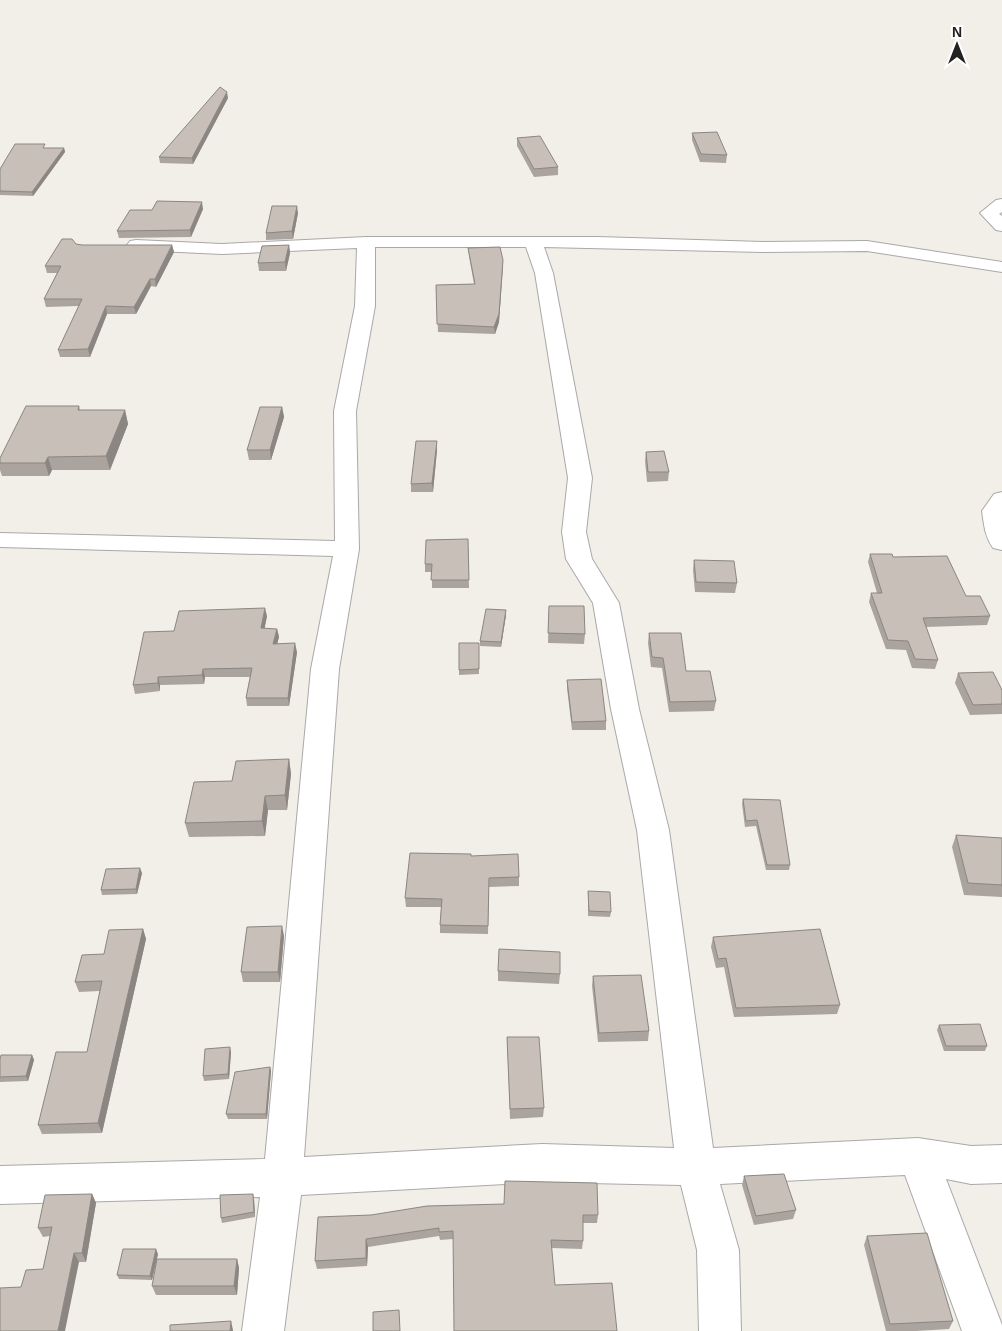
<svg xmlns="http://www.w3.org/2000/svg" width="1002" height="1331" font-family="Arial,sans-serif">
<rect width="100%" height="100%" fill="#f2efe9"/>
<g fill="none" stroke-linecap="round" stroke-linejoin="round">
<g stroke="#a9a9a9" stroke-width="2">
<path id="minor" d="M1002 199V212L999 214 1002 216V231L996 230 980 213 996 200Z
M366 237H598L763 242 867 241 1002 262V272L867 251 763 252 544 247 553 273 592 478 586 532 592 559 619 603 639 709 669 830 713 1148 918 1138 971 1146 1002 1145V1183L971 1184 946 1179 1002 1325V1331H962L905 1175 720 1184 739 1250 741 1331H699L697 1250 681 1185 542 1182 301 1195 284 1331H242L260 1197 0 1204V1166L265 1159 311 669 333 556 0 547V533L335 541 334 411 355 306 357 248 222 254 136 250 130 249 127 245 130 241 136 240 222 244ZM375 247H526L535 273 568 478 562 532 566 559 593 603 611 709 637 830 674 1148 542 1144 304 1157 339 669 359 549 356 411 375 306Z
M1002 492V550L993 548C985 537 984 525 982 511L994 494Z"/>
</g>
<use href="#minor" fill="#fff" fill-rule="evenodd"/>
</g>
<path fill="#aba49e" d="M228 98 193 164 160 163 159 157Z
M692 133 727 155 726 163 700 162 692 140Z
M517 138 558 167V175L534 177 517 146Z
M46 148H64L65 152 33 196 0 195V169Z
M203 209 191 237 119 238 117 231 152 210Z
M298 213 293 239 266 240V233Z
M76 244 82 245H172L174 252 156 287 151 286 136 314H107L90 357H60L58 350 79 306 46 307 44 299 57 273H47L45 266Z
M289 245 290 253 286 271H259L258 263Z
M468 248 503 267 499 322 495 334 438 332 436 285 474 284 469 256Z
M79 406 80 410H125L128 424 110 470H52L49 476H2L0 470V458Z
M282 407 284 417 271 460H249L247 450Z
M437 450 433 492H411V484Z
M646 452 669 472 668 481 647 482 645 461Z
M468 539 469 588H432V572H425V564Z
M870 554 893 557 966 596 990 616 987 625 926 627 938 660 935 669 912 668 906 650 886 649 869 602 871 593H877L868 562Z
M694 560 737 583 735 593 695 592 693 570Z
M549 606 585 634 584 644 548 643Z
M506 615 501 647 480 646V641Z
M267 616 264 629H277L279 637 277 644 297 652 289 706H247L246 698 250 677H205L204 684 160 685V691L135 694 133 685 174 631Z
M649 633 686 671 716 701 714 711 669 712 662 668 651 667 648 643Z
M459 643H479V674L459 675Z
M958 673 1002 690V714L970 715 955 683Z
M567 680 606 721V730H572L567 688Z
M289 759 291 774 287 810H268L265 836 189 837 185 823Z
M743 799 790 865 789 870H766L756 826 745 827 742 804Z
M956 835 1002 838V897L964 895 952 847Z
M471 856 519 877V886L489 887 488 934 440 933V925L441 907H406L405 898Z
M142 873 137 894 102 895 101 890Z
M588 891 611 912 610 917 588 916Z
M143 929 146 939 102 1133 42 1134 38 1125 87 1052 100 991 79 992 75 982 104 954Z
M284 936 280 982H243L241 972Z
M713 937 840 1005 837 1014 734 1017 724 967 716 968 711 947Z
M498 971 560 974 559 984 498 981Z
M593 976 649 1031 648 1041 598 1042 592 986Z
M939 1025 987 1046 985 1051H944L937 1030Z
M507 1037 544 1108 543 1117 510 1119Z
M231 1052 229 1079 204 1081 203 1076Z
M32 1055 34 1060 28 1081 0 1082V1059Z
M270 1067 271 1071 267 1119H228L226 1114Z
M744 1176 796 1210 793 1219 754 1225 742 1185Z
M92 1194 96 1203 86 1262H79L21 1287 43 1269 50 1236 43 1237 38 1228Z
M254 1199 255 1217 222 1223 221 1218Z
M598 1215 597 1223H583V1241L582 1249 551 1248 555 1285 617 1331 453 1239 440 1240 439 1236 368 1247 367 1266 317 1269 315 1261 318 1217Z
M867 1236 953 1321 949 1329 916 1331H886L864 1245Z
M158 1254 152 1280 119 1279 117 1275Z
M237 1259 239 1268 237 1295H156L152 1286Z"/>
<path fill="#8b8681" d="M227 92 228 98 193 164 192 158Z
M64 148 65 152 33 196 32 192Z
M202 202 203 209 191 237 190 230Z
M297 206 298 213 293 239 292 231Z
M172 245 174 252 156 287 155 279Z
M289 245 290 253 286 271 285 262Z
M503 260 499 322 495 334 494 327Z
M150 279 151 286 136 314 134 307Z
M106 306 107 314 90 357 88 349Z
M282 407 284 417 271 460 270 450Z
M125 410 128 424 110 470 106 456Z
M437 441V450L433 492 432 483Z
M48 457 52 470 49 476 45 463Z
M265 608 267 616 263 637 261 628Z
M506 610V615L501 647V642Z
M277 629 279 637 275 652 273 644Z
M295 643 297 652 289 706 288 698Z
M203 669 205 677 204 684 202 675Z
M158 677 160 685V691L158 683Z
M289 759 291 774 287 810 285 795Z
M265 796 268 810 265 836 262 821Z
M140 868 142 873 137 894 136 889Z
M282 926 284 936 280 982 278 972Z
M143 929 146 939 102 1133 98 1123Z
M230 1047 231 1052 229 1079 228 1074Z
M32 1055 34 1060 28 1081 26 1076Z
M270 1067 271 1071 267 1119 266 1114Z
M92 1194 96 1203 86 1262 82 1253Z
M253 1194 254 1199 255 1217 254 1212Z
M366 1239 368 1247 367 1266 366 1258Z
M156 1249 158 1254 152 1280 150 1276Z
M74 1253 79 1262 65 1331H58Z
M237 1259 239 1268 237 1295 234 1286Z
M231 1321 233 1330V1331H230Z"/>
<path fill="#c7bfb8" stroke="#8b8681" d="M220 87 227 92 192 158 159 157Z
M717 132 727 155 701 154 692 133Z
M540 136 558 167 534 169 517 138Z
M15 144H45L43 148H64L32 192 0 191V169Z
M157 201 202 202 190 230 117 231 130 210H152Z
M272 206H297L292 231 266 233Z
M62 239H72L76 244 82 245H172L155 279H150L134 307 106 306 88 349 58 350 82 299H44L61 266H45Z
M289 245 285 262 258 263 262 246Z
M500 247 503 260 499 314 494 327 437 324 436 285 475 284 468 248Z
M26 406H79L78 410H125L106 456 48 457 45 463H0V458Z
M260 407H282L270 450H247Z
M416 441H437L432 483 411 484Z
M664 451 669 472H648L646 452Z
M468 539 469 580H431L432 564H425L426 540Z
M870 554H892L893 557 947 556 966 596H980L990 616 923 618 938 660 915 659 908 641 888 640 871 593H882Z
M694 560 734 561 737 583 696 582Z
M549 606H584L585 634 548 633Z
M265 608 261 628 277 629 273 644 295 643 288 698H246L252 668 203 669 202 675 158 677V683L133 685 144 632 174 631 179 611Z
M486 609 506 610 501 642 480 641Z
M649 633H681L686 671H710L716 701 670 702 663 658 652 657Z
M459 643H479V669L459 670Z
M993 672 1002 690V704L973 705 958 673Z
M601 679 606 721 572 722 567 680Z
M289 759 285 795 265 796 262 821 185 823 194 782 232 781 236 761Z
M743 799 780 800 790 865H767L757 820 746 821Z
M956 835 1002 838V885L968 883Z
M410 853 471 854V856L518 854 519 877 489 878 488 926 440 925 442 899 405 898Z
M140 868 136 889 101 890 106 869Z
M588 891 610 892 611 912 589 911Z
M282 926 278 972H241L247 927Z
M143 929 98 1123 38 1125 56 1052H87L102 981 75 982 82 955 104 954 109 930Z
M820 929 840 1005 736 1008 726 958 718 959 713 937Z
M499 949 560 952V974L498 971Z
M641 975 649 1031 599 1033 593 976Z
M980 1024 987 1046H946L939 1025Z
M507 1037H539L544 1108 510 1109Z
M230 1047 228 1074 203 1076 205 1049Z
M1 1055H32L26 1076 0 1077V1059Z
M270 1067 266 1114H226L235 1072Z
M784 1174 796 1210 756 1216 744 1176Z
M505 1181 597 1183 598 1215H583V1241L551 1240 555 1285 612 1283 617 1331H454L453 1231 439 1232V1228L366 1239V1258L315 1261 318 1217 371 1215 427 1206 504 1204Z
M92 1194 82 1253H74L58 1331H0V1288L21 1287 26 1270 43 1269 52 1227 38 1228 45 1195Z
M253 1194 254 1212 221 1218 220 1195Z
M927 1233 953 1321 890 1324 867 1236Z
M123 1249H156L150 1276 117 1275Z
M157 1259H237L234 1286H152Z
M399 1310 400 1331H373V1312Z
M231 1321 230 1331H170V1325Z"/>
<g transform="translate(957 45)" stroke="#ffffff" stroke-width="4" paint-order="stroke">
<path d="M0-4L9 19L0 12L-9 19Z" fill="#222222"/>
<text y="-8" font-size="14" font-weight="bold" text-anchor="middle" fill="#222222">N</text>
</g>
</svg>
